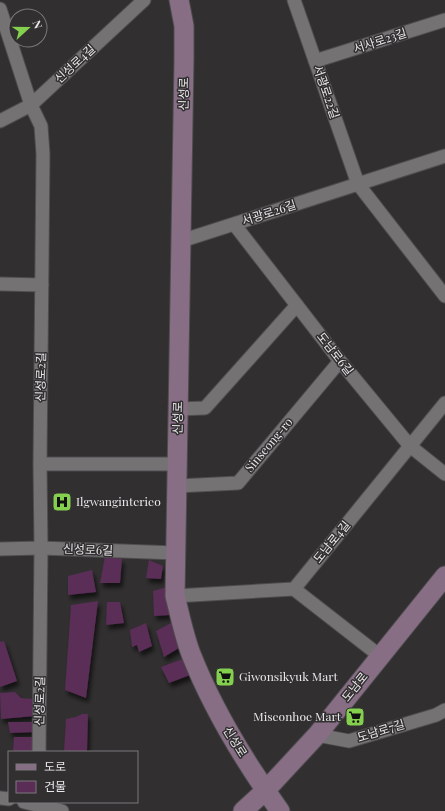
<svg xmlns="http://www.w3.org/2000/svg" width="445" height="811" font-family="'Playfair Display','Noto Sans KR',serif">
<defs>
<filter id="shadow"><feDropShadow dx="2.5" dy="4.5" stdDeviation="2" flood-color="#0009"/></filter>
</defs>
<rect width="100%" height="100%" fill="#312f30"/>
<path fill="#5a2d57" filter="url(#shadow)" d="M105 556 122 559 120 583H100Z
M149 560 163 566 161 579 146 578Z
M92 570 96 592 68 595V576Z
M167 587 170 615 154 616 153 591Z
M98 601 86 698 65 690 71 605Z
M107 602H120L124 623 106 625Z
M173 622 179 648 164 657 156 631Z
M146 623 152 646 139 652 137 645 132 647 130 630Z
M4 641 17 681 0 687V642Z
M188 657 190 675 169 683 161 667Z
M15 692 21 698 33 699 35 716 1 719 0 693Z
M82 714H88L87 752H64L66 719 76 717Z
M8 722H37L36 732 10 733Z
M14 737H36L37 752H13Z"/>
<g fill="none" stroke-linecap="round" stroke-linejoin="round">
<g stroke="#4f4d4f" stroke-width="15">
<path id="street" d="M294 0 358 184 445 296
M0 9 31 105 41 126 43 154 40 464 41 548 39 752
M315 61 445 20
M0 121 31 105 144 0
M234 224 340 361 410 446 445 474
M181 241 445 156
M0 284 42 285
M178 409 205 408 297 305
M40 464H177
M177 486 238 483 340 361
M0 549 41 548 176 553
M294 589 380 656
M175 596 294 589 445 403
M317 735 349 741 436 715 445 710
M0 798 9 799
M24 802 62 811"/>
</g>
<g stroke="#4f4d4f" stroke-width="21">
<path id="secondary" d="M179 0 184 26V59L175 596C180 615 184 636 191 654 213 710 245 762 280 811
M243 811 265 791 317 735 445 576"/>
</g>
<use href="#street" stroke="#757274" stroke-width="13"/>
<use href="#secondary" stroke="#876e85" stroke-width="19"/>
</g>
<defs>
<g id="hospital-square" transform="scale(1)"><rect x="-9" y="-9" width="18" height="18" rx="4" fill="#84cf4d" stroke="#312f30"/><path d="M-5-5h3v3.5h4V-5h3V5h-3V1.5h-4V5h-3Z" fill="#111"/></g>
<g id="supermarket-square" transform="scale(1)"><rect x="-9" y="-9" width="18" height="18" rx="4" fill="#84cf4d" stroke="#312f30"/><path d="M-6-5.5h2.5l.6 2H6L4.5 2H-2.5L-4.4-4H-6ZM-1.5 3.2a1.3 1.3 0 1 0 .1 0ZM3 3.2a1.3 1.3 0 1 0 .1 0Z" fill="#111"/></g>
</defs>
<g fill-rule="evenodd">
<use href="#hospital-square" x="62" y="502"/>
<use href="#supermarket-square" x="225" y="677"/>
<use href="#supermarket-square" x="355" y="717"/>
</g>
<g text-anchor="middle" stroke-width="3" stroke-linejoin="round" paint-order="stroke">
<g font-size="12" fill="#eae8ea" stroke="#312f30">
<text transform="translate(380 41) rotate(-18)" y="4">서사로23길</text>
<text transform="translate(75 64) rotate(-43)" y="4">신성로4길</text>
<text transform="translate(326 92) rotate(71)" y="4">서광로22길</text>
<text transform="translate(184 94) rotate(-89)" y="4">신성로</text>
<text transform="translate(269 213) rotate(-18)" y="4">서광로26길</text>
<text transform="translate(335 354) rotate(52)" y="4">도남로6길</text>
<text transform="translate(41 377) rotate(-89)" y="4">신성로2길</text>
<text transform="translate(178 418) rotate(-89)" y="4">신성로</text>
<text transform="translate(269 445) rotate(-50)" y="4">Sinseong-ro</text>
<text transform="translate(332 542) rotate(-51)" y="4">도남로4길</text>
<text transform="translate(88 550) rotate(2)" y="4">신성로6길</text>
<text transform="translate(355 687) rotate(-51)" y="4">도남로</text>
<text transform="translate(40 701) rotate(-89)" y="4">신성로2길</text>
<text transform="translate(381 731) rotate(-17)" y="4">도남로7길</text>
<text transform="translate(235 742) rotate(58)" y="4">신성로</text>
</g>
<g font-size="12" fill="#eae8ea" stroke="#312f30" text-anchor="start">
<text x="76" y="506">Ilgwanginterieo</text>
<text x="239" y="681">Giwonsikyuk Mart</text>
<text x="341" y="721" text-anchor="end">Miseonhoe Mart</text>
</g>
</g>
<rect x="8" y="751" width="130" height="52" fill="#312f30" stroke="#7b797a"/>
<rect x="16" y="764" width="20" height="6" fill="#876e85" stroke="#7b797a"/>
<text x="44" y="771" font-size="12" fill="#eae8ea">도로</text>
<rect x="16" y="781" width="20" height="12" fill="#5a2d57" stroke="#7b797a"/>
<text x="44" y="791" font-size="12" fill="#eae8ea">건물</text>
<g transform="translate(28 28) rotate(69)"><circle r="19" fill="#312f30" stroke="#7b797a"/>
<path d="M0-3L7 15L0 10L-7 15Z" fill="#84cf4d"/>
<text y="-6" font-size="11" font-weight="bold" text-anchor="middle" fill="#eae8ea">N</text>
</g>
</svg>
